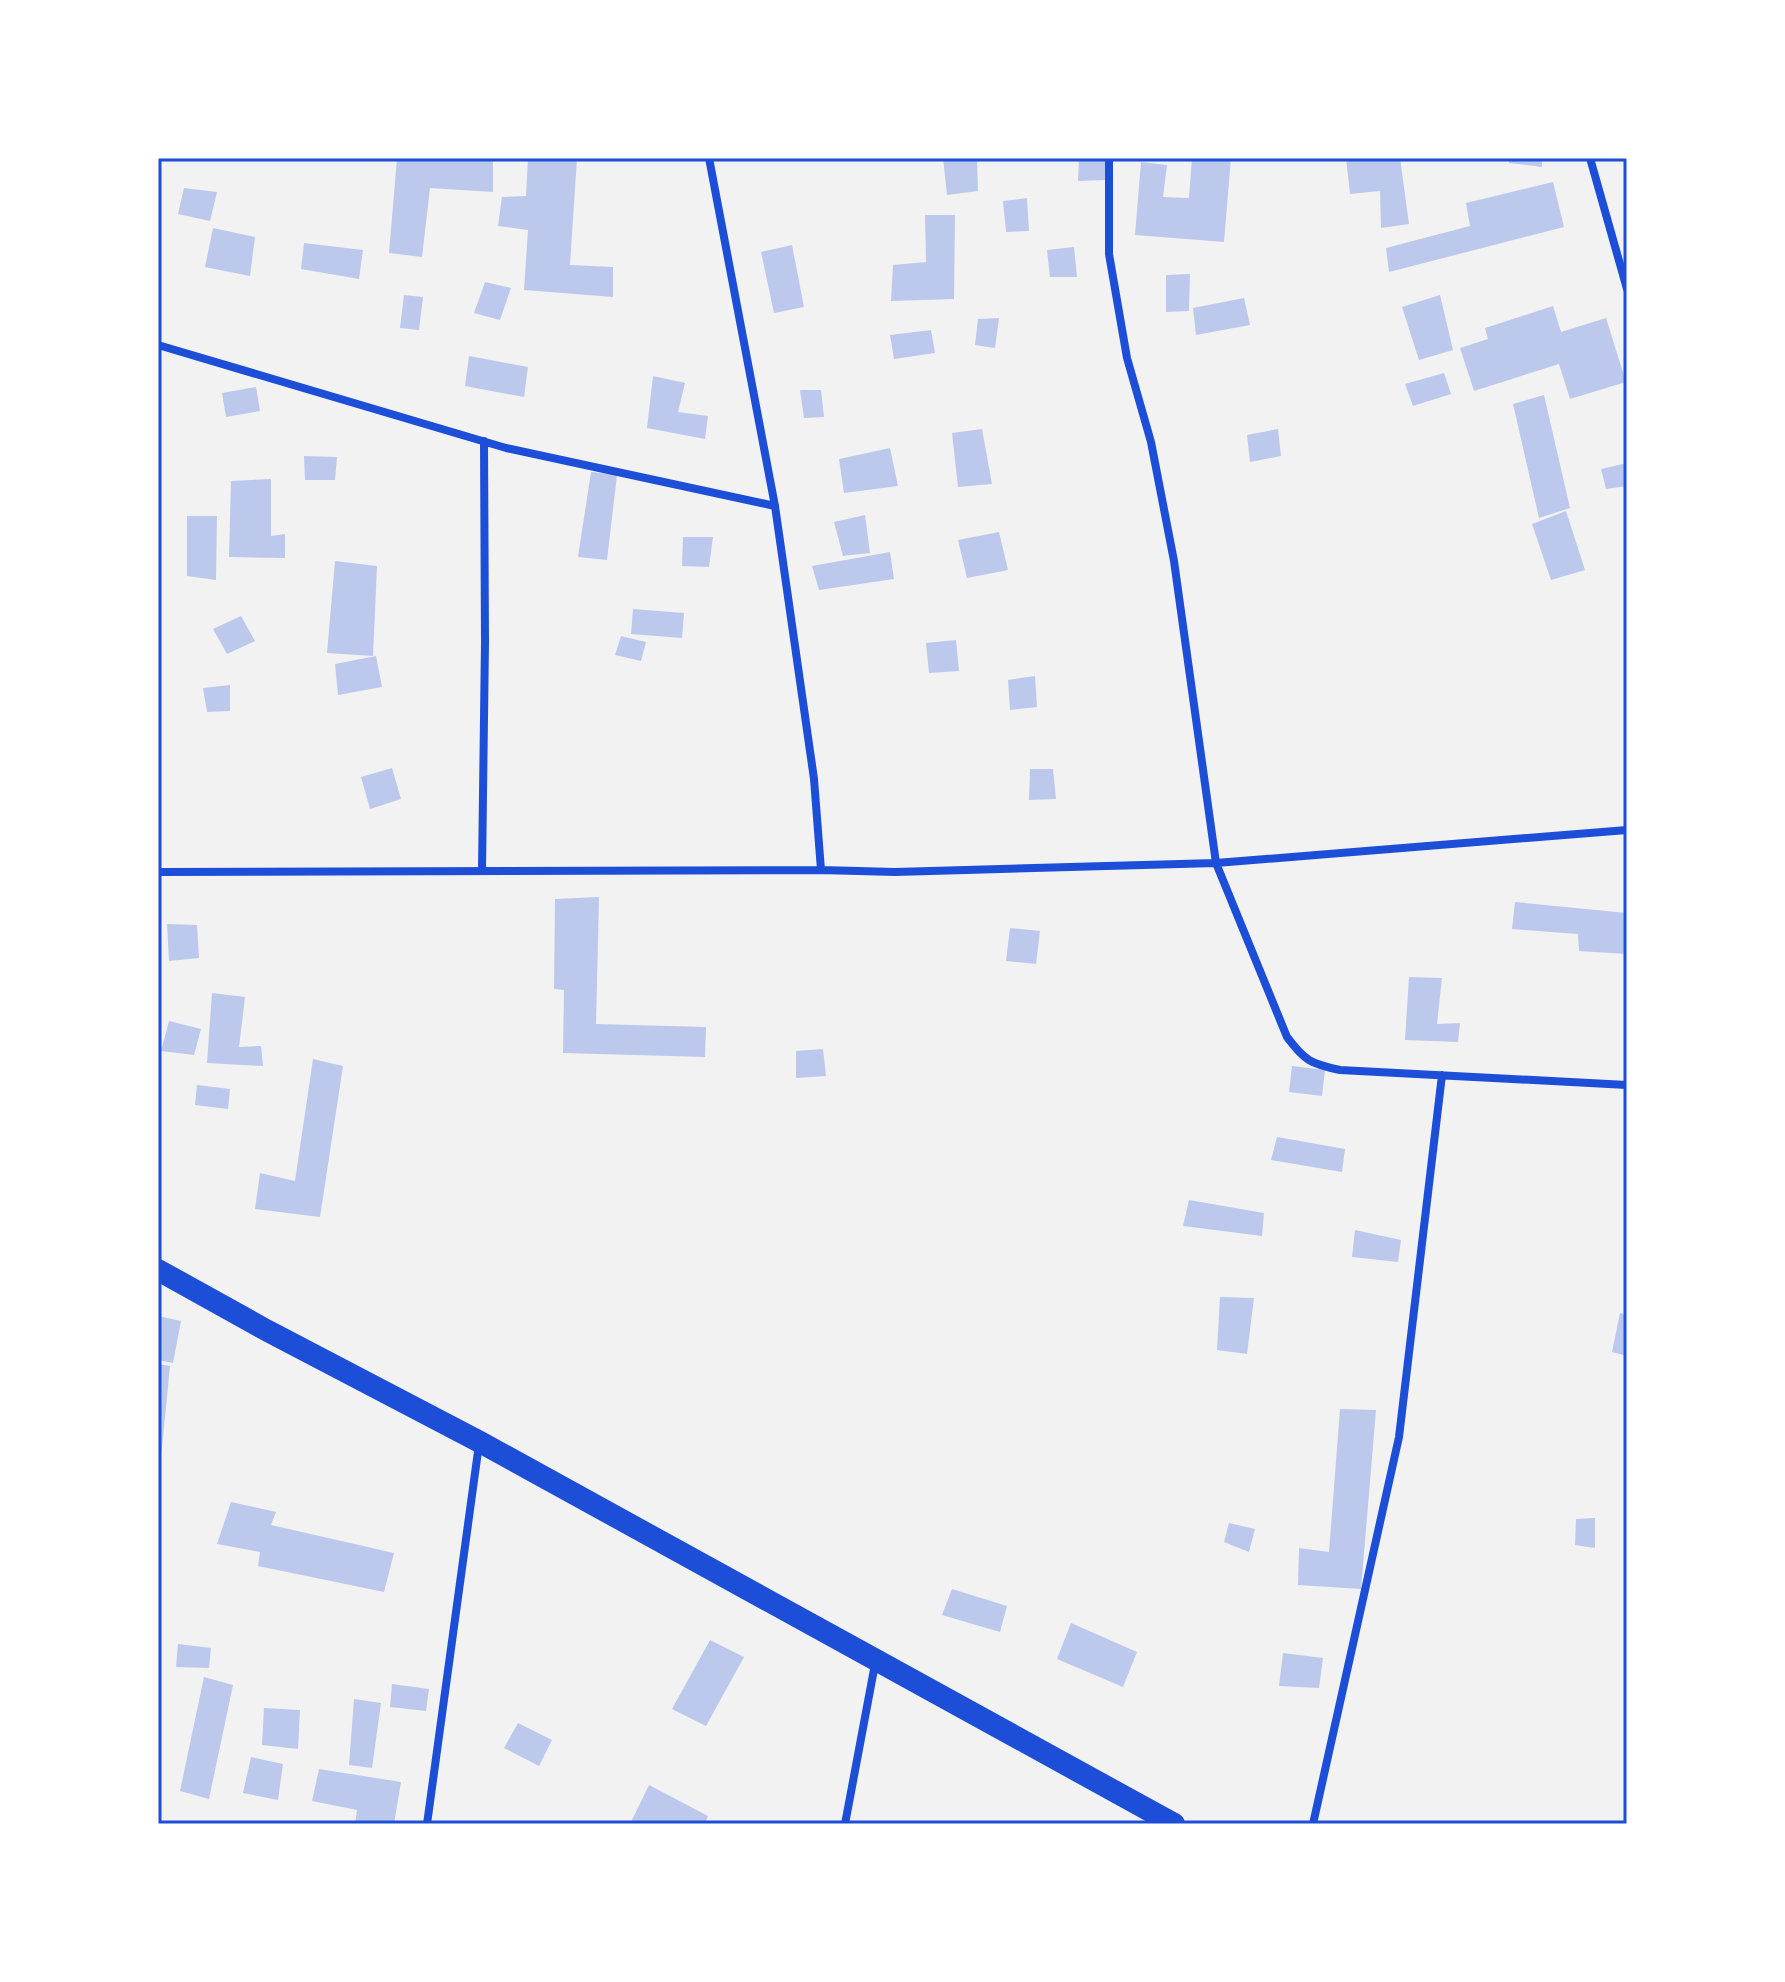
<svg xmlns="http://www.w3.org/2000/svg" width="1785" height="1982" font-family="'DejaVu Sans',sans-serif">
<rect width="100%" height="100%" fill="#f2f2f2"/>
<path fill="#bdc9ec" d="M397 158 493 159V192L430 188 422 257 389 253Z
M528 158H577L570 265 613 267V297L524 290 528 230 498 226 502 197 526 196Z
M943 158H977L978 191 947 195Z
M1079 158H1105V180L1078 181Z
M1192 158H1231L1224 242 1135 235 1141 162 1167 165 1163 197 1189 198Z
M1346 158H1400L1409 224 1381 228 1380 191 1350 194Z
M1509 158H1542V167L1509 163Z
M1553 182 1564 227 1389 272 1386 248 1470 226 1466 203Z
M184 188 217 192 210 221 178 214Z
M1027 198 1029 231 1006 232 1003 201Z
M925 215H955L954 299 891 301 893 265 926 262Z
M213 228 255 237 250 276 205 267Z
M304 243 363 250 359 279 301 269Z
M792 245 804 307 774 313 761 252Z
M1074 247 1077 277H1050L1047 250Z
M1190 274 1189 311 1166 312V275Z
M485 282 511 288 500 320 474 313Z
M404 295 423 297 419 330 400 328Z
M1440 295 1453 350 1419 360 1402 307Z
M1244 298 1250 325 1196 335 1193 308Z
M1553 306 1561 332 1606 318 1626 382 1570 399 1559 364 1474 391 1460 348 1488 339 1485 328Z
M999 318 995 348 975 345 978 319Z
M931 330 935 353 894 359 890 335Z
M469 356 528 367 524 397 465 386Z
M1444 373 1451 394 1413 406 1405 384Z
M653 376 685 383 678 412 708 416 705 439 647 428Z
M256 387 260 411 226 417 222 393Z
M800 390H821L824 417 804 418Z
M1544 395 1570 508 1539 518 1513 404Z
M982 429 992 484 958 487 952 433Z
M1278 429 1281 456 1250 462 1247 435Z
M890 448 898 486 844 493 839 459Z
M304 456 337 457 335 480H305Z
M1627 463V486L1606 489 1601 469Z
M591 472 617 475 607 560 578 557Z
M271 479V536L285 534V558L229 557 231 481Z
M1566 511 1585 570 1551 580 1532 524Z
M865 515 870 553 843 556 834 522Z
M187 516H217L216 580 187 576Z
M999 532 1008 570 967 578 958 540Z
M683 537H713L709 567 682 566Z
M890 552 894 579 819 590 812 566Z
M335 561 377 566 373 656 327 653Z
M633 609 684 613 682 638 631 634Z
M241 616 255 641 227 654 213 629Z
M621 636 646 642 641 661 615 655Z
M956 640 959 671 929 673 926 643Z
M376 656 382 687 338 695 335 664Z
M1035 676 1037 707 1010 710 1008 680Z
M230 685V711L207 712 203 688Z
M392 768 401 799 370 809 361 777Z
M1030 769H1053L1056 799 1029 800Z
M599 897 596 1024 706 1027 705 1057 563 1053 564 990 554 989 555 899Z
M1515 902 1627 913V954L1579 951 1578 934 1512 929Z
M167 924 197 925 199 958 169 961Z
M1010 928 1040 931 1036 964 1006 961Z
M1409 977 1442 978 1437 1024 1460 1023 1458 1042 1405 1040Z
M212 993 245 997 239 1047 261 1046 263 1066 207 1063Z
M169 1021 201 1029 194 1055 161 1051Z
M823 1049 826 1076 796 1078V1051Z
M313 1059 343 1066 320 1217 255 1209 260 1173 295 1181Z
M1292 1066 1325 1070 1322 1096 1289 1092Z
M197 1085 230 1089 228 1109 195 1105Z
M1277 1137 1345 1149 1342 1172 1271 1160Z
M1189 1200 1264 1213 1262 1236 1183 1226Z
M1355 1230 1401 1240 1398 1262 1352 1257Z
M1220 1297 1254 1298 1247 1354 1217 1350Z
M1620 1313 1627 1315V1356L1612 1352Z
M158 1316 181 1321 173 1363 158 1360Z
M158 1364 170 1366 160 1468H158Z
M1340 1409 1376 1410 1361 1589 1298 1585 1299 1548 1329 1552Z
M231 1502 276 1512 271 1525 394 1553 384 1592 258 1566 260 1552 217 1544Z
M1595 1518V1548L1575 1545 1576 1519Z
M1229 1523 1255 1529 1249 1552 1224 1542Z
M952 1589 1007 1606 1000 1632 942 1615Z
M1071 1623 1137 1652 1123 1687 1057 1659Z
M710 1640 744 1657 706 1726 672 1709Z
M178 1644 211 1648 209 1668 176 1667Z
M1283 1653 1323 1658 1319 1688 1279 1686Z
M204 1677 233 1685 209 1799 180 1791Z
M392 1684 429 1689 426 1711 390 1707Z
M354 1699 381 1703 372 1768 349 1765Z
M264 1708 300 1710 298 1749 262 1745Z
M518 1723 552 1740 539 1766 504 1748Z
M251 1757 283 1764 278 1800 243 1793Z
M319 1769 401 1782 394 1824H355L357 1810 312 1801Z
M649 1785 708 1816 705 1824H630Z"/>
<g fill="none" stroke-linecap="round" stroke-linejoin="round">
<path stroke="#1d4ed8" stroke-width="8" d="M709 158 775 506 814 779 821 870
M1109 158V254L1127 358 1151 442 1174 561 1216 863 1287 1037C1305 1061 1311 1064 1340 1070L1627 1085
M1590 158 1627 289
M158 345 506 448 775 506
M482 871 485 642 484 441
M158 872 821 870 895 872 1216 863 1627 830
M427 1824 479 1444
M845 1824 875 1664
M1313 1824 1399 1437 1442 1075"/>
<path stroke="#1d4ed8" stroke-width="22" d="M158 1270 266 1330 480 1442 1174 1824"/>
</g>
<rect width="1785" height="1982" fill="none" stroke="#ffffff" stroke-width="320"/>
<rect x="160" y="160" width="1465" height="1662" fill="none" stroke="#1d4ed8" stroke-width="3"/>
</svg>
